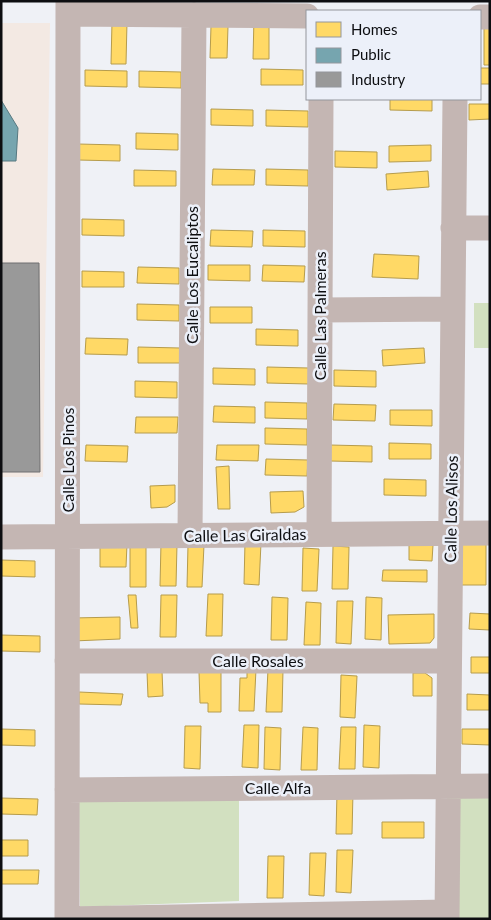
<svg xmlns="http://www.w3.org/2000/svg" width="491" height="920" font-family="Lato,sans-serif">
<rect width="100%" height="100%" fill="#eff1f6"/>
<path fill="#f3e9e3" d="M1 23H50L43 477H1Z"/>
<path fill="#d2e0c0" d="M474 303H490V348H474Z
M447 790H490V919H448Z
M79 796 239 797V901L80 907Z"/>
<path fill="#ffd966" stroke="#b69c4c" d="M254 17H269V59H253Z
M112 22H127L126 64H111Z
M484 23H490V65H484Z
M211 26H228L227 58H210Z
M480 68H490V84H480Z
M261 69 303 70V85H261Z
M85 70 127 71V87L85 86Z
M139 71 181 72V88L139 87Z
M390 99H432V111L390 110Z
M469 104H490V119L469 120Z
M211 109 253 110V126L211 125Z
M266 110 308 111V127L266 126Z
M136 133 178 134V150L136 149Z
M78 144 120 145V161L78 160Z
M431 145V161L389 162V146Z
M335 151 377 152V168L335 167Z
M213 169 255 170 254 185H212Z
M266 169 308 170V186L266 185Z
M134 170 176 171V186H134Z
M428 171 429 187 387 190 386 174Z
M82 219 124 220V236L82 235Z
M211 230 253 231 252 247 210 246Z
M263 230 305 231V247L263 246Z
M374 254 419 256 418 279 372 277Z
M208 265H250V281L208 280Z
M263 265 305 266 304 282 262 281Z
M138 267 179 268V284L137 283Z
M82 271 124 272V287H82Z
M137 304 179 305V321L137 320Z
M210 307H252V323H210Z
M256 329 298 330V346L256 345Z
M86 338 128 339 127 355 85 354Z
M138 347 180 348V363H138Z
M424 348 425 363 383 366 382 350Z
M267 367 309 368V384L267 383Z
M213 368 255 369V385L213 384Z
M334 370 376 371V387L334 386Z
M135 381 177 382V398L135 397Z
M265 402 307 403V419L265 418Z
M334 404 376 405 375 421 333 420Z
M214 406 255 407V423L213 422Z
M390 410H432V426L390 425Z
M136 417H178L177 433H135Z
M265 428 307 429V445L265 444Z
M389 443 431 444V459H389Z
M86 445 128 446 127 462 85 461Z
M217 445H259L258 461 216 460Z
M330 445 372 446V462L330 461Z
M266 459 308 460 307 476 265 475Z
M229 466 230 509H218L216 467Z
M384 479 426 480V496L384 495Z
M175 485V502L167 507 151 508 150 486Z
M303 491 304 507 295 512 271 513 270 492Z
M245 542 261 543 259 585 244 584Z
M100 543 127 544 126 567H100Z
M161 543 177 544 176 586H160Z
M486 543V585H460V544Z
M130 544H146V587H130Z
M188 545H204L202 587H187Z
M409 545H433L432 561 409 560Z
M333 546 349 547 348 589H332Z
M303 548 319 549 317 591H302Z
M1 560 35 561V577L1 576Z
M383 570H427V582L382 581Z
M208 594H223L222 636H206Z
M128 595H136L138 628H131Z
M161 595H177L176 637H160Z
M272 597 288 598 287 640H271Z
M366 597 382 598 381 640 365 639Z
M337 601H353L351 644 336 643Z
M306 602 321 603 320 645H304Z
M470 613 490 614V630L469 629Z
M434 614V638L430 643 389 644 388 615Z
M120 617V639L73 641 72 618Z
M1 635 40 636V652L1 651Z
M471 657H490V673H471Z
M247 669H256L254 711H239L240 678H247Z
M268 669 283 670 282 712H266Z
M162 671 163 696 148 697 147 672Z
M221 671V712H208V703H200L199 672Z
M413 673H425L432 678V696H413Z
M341 675 357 676 355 718 340 717Z
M79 692 123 694 121 705 79 704Z
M467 694 490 695V710H467Z
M244 725H259L258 768 242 767Z
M364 725 380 726 379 768 363 767Z
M185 726H201L200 769 184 768Z
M265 727 281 728 280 770 264 769Z
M303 727 318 728 317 770H301Z
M341 727H356L355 769H339Z
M1 729 35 730V746L1 745Z
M462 729H490V745L462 744Z
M337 792H353L352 834H336Z
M1 798 38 799 37 815 1 814Z
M382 822H424V838H382Z
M1 840H28V856H1Z
M337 850H353L351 893 336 892Z
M310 853H326L324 896 309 895Z
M268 856H284L283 898H267Z
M1 870H39L38 884H1Z"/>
<path fill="#76a5af" stroke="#567880" d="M1 100 18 128 16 161H1Z"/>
<path fill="#999" stroke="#6f6f70" d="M1 263H39L40 472H1Z"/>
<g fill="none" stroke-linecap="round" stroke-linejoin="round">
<path stroke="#c4b6b3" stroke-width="25" d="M68 14 307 16
M480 17H490
M453 228H490
M320 310 453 309
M319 534 321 99
M190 535 194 15
M1 537 490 533
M67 661H449
M67 790 490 786
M67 919 68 1
M67 919 447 912
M447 919 455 99"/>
</g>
<g text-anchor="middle" stroke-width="5" stroke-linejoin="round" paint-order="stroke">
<g font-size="16" fill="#0d0e11" stroke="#ecf0f9">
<text transform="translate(192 275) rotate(-90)" y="6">Calle Los Eucaliptos</text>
<text transform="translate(320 316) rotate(-90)" y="6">Calle Las Palmeras</text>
<text transform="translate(68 460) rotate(-90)" y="6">Calle Los Pinos</text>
<text transform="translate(451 509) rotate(-89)" y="6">Calle Los Alisos</text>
<text transform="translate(245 535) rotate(-1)" y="6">Calle Las Giraldas</text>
<text x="258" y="667">Calle Rosales</text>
<text x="278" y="794">Calle Alfa</text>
</g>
</g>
<rect width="491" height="920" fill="none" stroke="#0d0e11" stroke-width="5"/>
<rect x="306" y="10" width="175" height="90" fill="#ecf0f9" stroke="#93969c"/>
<rect x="316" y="22" width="25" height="15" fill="#ffd966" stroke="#93969c"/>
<text x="351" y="35" font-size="15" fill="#0d0e11">Homes</text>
<rect x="316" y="48" width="25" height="15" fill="#76a5af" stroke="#93969c"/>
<text x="351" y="60" font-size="15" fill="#0d0e11">Public</text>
<rect x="316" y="72" width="25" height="15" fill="#999999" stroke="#93969c"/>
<text x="351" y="85" font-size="15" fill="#0d0e11">Industry</text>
</svg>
